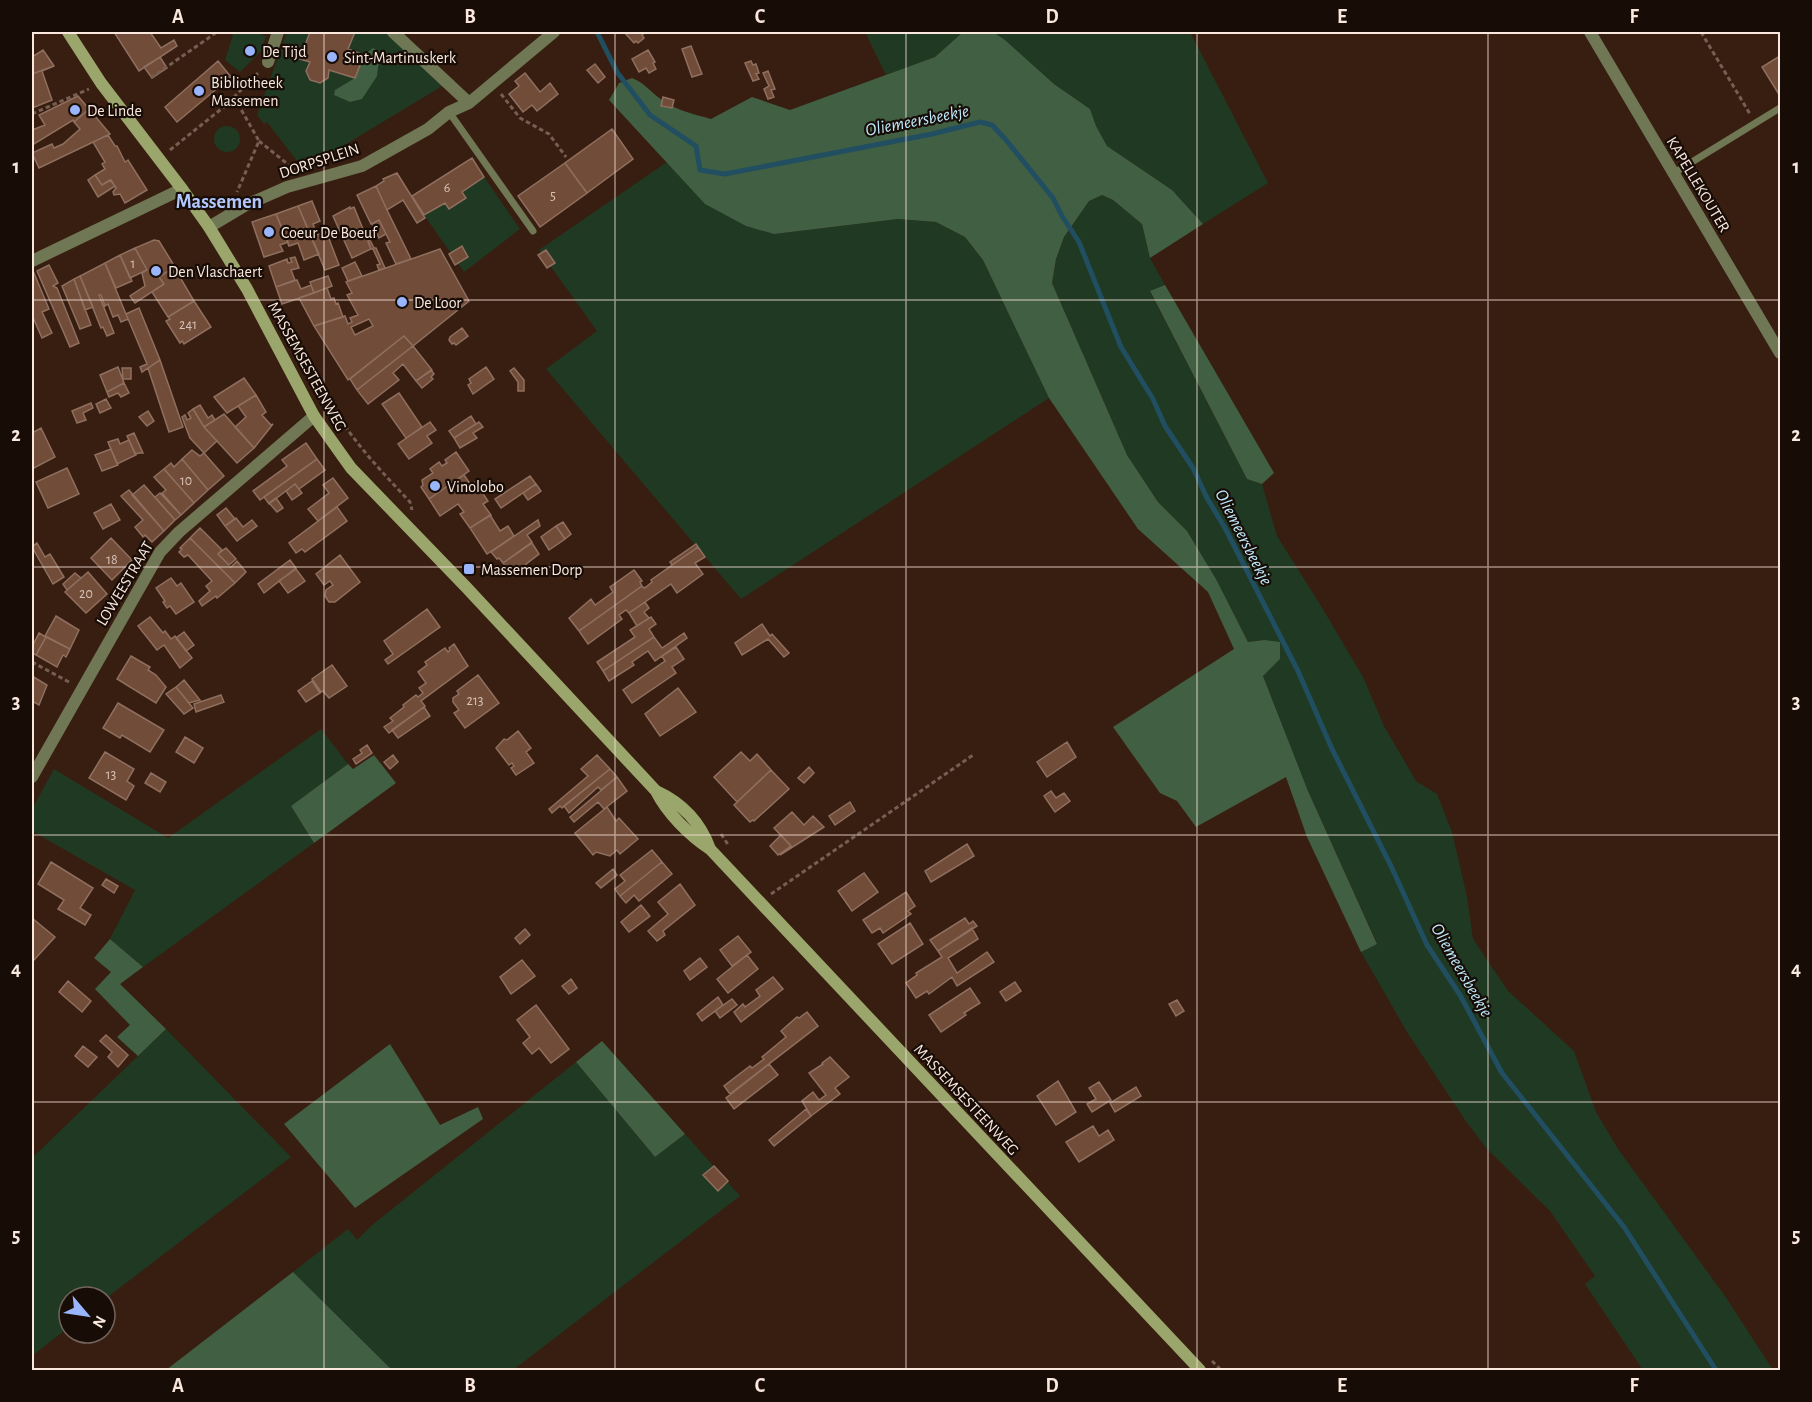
<svg xmlns="http://www.w3.org/2000/svg" width="1812" height="1402" font-family="'Alegreya Sans',sans-serif">
<rect width="100%" height="100%" fill="#381e10"/>
<path fill="#203923" d="M234 32H255L266 36 261 51 240 72 225 60Z
M287 32H310L300 59 310 62 306 71 310 80 318 83 327 79 329 70 355 78 363 55 348 49 355 32H388L444 85 310 166 297 161 267 122 264 124 257 115Z
M865 32H963L935 57 886 75Z
M993 32H1190L1268 183 1203 224 1172 190 1107 146 1096 126 1090 109 1054 84Z
M214 139a13 13 0 1 1 26 0a13 13 0 1 1-26 0Z
M667 162 706 204 774 234 898 219 936 222 965 237 983 260 1049 398 741 599 546 369 597 331 539 250Z
M484 177 520 229 464 272 424 215Z
M1102 195 1113 200 1142 224 1150 258 1165 285 1150 292 1247 479 1262 484 1277 536 1321 606 1363 677 1384 726 1416 781 1437 794 1452 832 1467 897 1473 939 1508 991 1574 1051 1596 1112 1618 1149 1725 1296 1773 1370H1643L1585 1284 1595 1276 1550 1211 1487 1149 1465 1120 1407 1032 1361 952 1377 943 1308 791 1263 676 1280 659 1264 640 1248 642 1216 579 1187 531 1158 502 1127 455 1052 283 1056 259 1064 237 1089 201Z
M321 729 348 764 291 806 314 843 143 967 110 939 135 890 32 831V809L54 769 168 838Z
M166 1029 291 1157 105 1299V1297H69V1327L32 1356V1158Z
M576 1062 655 1157 685 1134 740 1196 513 1370H392L293 1272 348 1229 357 1240 371 1226Z"/>
<path fill="#415f43" d="M963 32H993L1005 40 1054 84 1090 109 1096 126 1107 146 1172 190 1203 224 1150 258 1142 224 1113 200 1102 195 1089 201 1064 237 1056 259 1052 283 1127 455 1158 502 1187 531 1216 579 1248 642 1264 640 1280 642V659L1263 676 1308 791 1377 944 1361 952 1307 837 1286 777 1196 827 1177 801 1160 793 1113 727 1234 649 1208 592 1138 529 1049 398 983 260 965 237 936 222 898 219 774 234 746 226 705 204 609 100 619 83 632 78C644 83 649 90 658 97 672 109 693 114 711 119L752 97 790 110 935 57Z
M373 48 380 52 377 76 362 99 350 102 334 95 335 90 355 78 364 55Z
M1165 285 1274 473 1262 484 1247 479 1150 291Z
M374 755 396 783 314 843 291 806 348 764 353 769Z
M110 939 143 967 120 984 166 1029 138 1056 117 1037 130 1025 95 989 111 972 94 958Z
M602 1041 685 1134 655 1157 576 1062Z
M390 1044 440 1125 478 1107 483 1119 355 1208 284 1124Z
M293 1272 392 1370H166Z"/>
<g fill="none" stroke-linecap="round" stroke-linejoin="round">
<path stroke="#214f61" stroke-width="5" d="M597 32 617 72 650 115 696 146 700 170 725 174 932 134 980 122 992 125 1006 140 1053 198 1062 216 1079 242 1121 347 1153 399 1165 426 1193 468 1207 498 1225 528 1298 671 1332 749 1391 866 1427 945 1460 995 1502 1073 1624 1227 1716 1370"/>
</g>
<path fill="#714c39" stroke="#8f6f5f" stroke-width="1.5" fill-rule="evenodd" d="M114 32H150L161 48 174 40 177 46 139 71Z
M310 32H355L348 49 364 55 355 78 329 70 328 78 320 83 310 80 306 71 310 62 300 59Z
M624 32H646L642 35 644 38 638 43 636 41 634 43Z
M691 46 702 74 692 77 682 49Z
M43 50 54 66 32 74V57Z
M648 50 655 62 653 63 656 69 649 73 646 68 639 72 632 59Z
M1780 56V96L1762 67Z
M160 57 167 68 152 78 144 67Z
M218 61 231 77 177 122 165 107Z
M751 61 753 65 756 64 759 73 756 74 759 79 753 81 745 63Z
M595 64 605 77 598 83 587 70Z
M54 66 42 71 52 100 32 108V112V74Z
M768 71 775 89 771 90 774 97 768 99 764 89 769 86 763 73Z
M525 73 540 92 550 83 558 94 537 111 532 105 523 112 509 94 519 86 515 81Z
M78 96 89 109 74 122 73 120 34 144 32 140V130L45 125 39 115Z
M663 97 674 100 672 108 661 106Z
M89 109 110 134 39 168 32 153 52 144 54 148 63 144 80 129 74 122Z
M612 129 633 159 587 193 565 163Z
M108 135 115 146H117L125 162 128 160 147 190 125 203 120 194 114 195 113 192 116 188 111 180 102 185 95 175 105 169 102 164 105 162 93 142Z
M472 158 484 177 462 192 466 198 449 209 445 203 424 215 412 196Z
M565 163 587 193 540 227 518 196Z
M397 173 425 218 417 223 403 200 387 210 376 186 384 181 383 179Z
M95 175 102 185 110 180 115 186 98 197 88 180Z
M376 186 387 210 411 259 396 264 386 243 390 242 379 220 371 224 357 195Z
M312 201 320 221 313 224 317 235 326 231 339 265 325 270 298 206Z
M298 206 319 254 304 260 298 243 289 246 276 214Z
M350 207V209L354 207 371 249 352 258 333 216Z
M276 214 288 242 280 245 283 251 264 257 252 222Z
M379 220 386 234 379 238 372 224Z
M154 240 159 241 175 267 159 277 164 284 135 303 130 296 145 286 142 273 147 270 135 248Z
M370 240 374 248H376L385 268 379 270 377 265 380 264 373 249H371L368 241Z
M462 246 468 257 455 265 449 254Z
M135 248 147 270 130 278 120 255Z
M440 249 469 301 413 346 404 336 348 380 314 326 345 316 348 324 352 322 350 318 358 315 347 295 352 293 346 282ZM369 319 373 326 355 335 351 327Z
M546 250 555 263 547 268 538 255Z
M120 255 132 281 116 288 105 263Z
M295 257 299 268 291 270 295 280 276 287 269 266 287 259 288 263 292 262 290 258Z
M355 262 362 276 348 281 342 268Z
M105 263 128 319 121 322 118 315 113 317 108 304 105 306 101 295H99L114 333 107 336 103 327 101 328 80 276Z
M49 265 58 283 53 286 57 288 79 343 70 347 37 271Z
M174 267 194 301 168 317 152 292 164 284 159 277Z
M34 273 49 309 42 312 52 333 42 338 32 315V274Z
M80 276 93 307 85 310 74 279Z
M328 276 332 286 314 293 310 282Z
M74 279 91 325 80 329 62 286Z
M297 280 301 289 311 285 314 293 282 304 276 287Z
M327 288 331 299 334 298 336 304 338 303 343 317 314 326 299 298Z
M194 301 211 327 184 344 182 341 180 343 166 321 170 319 168 317Z
M139 308 160 360 142 372 140 367 147 364 126 314Z
M462 328 468 336 456 345 454 343 452 344 449 340 450 337Z
M404 336 413 346 357 390 350 379Z
M413 346 432 370 416 381 403 364 393 373 399 380 368 404 357 390Z
M160 360 183 427 169 432 148 368Z
M118 367 124 383 107 392 100 375Z
M486 367 494 379 473 394 468 385 471 383 469 379Z
M122 368H131V379H123Z
M514 368 524 380V391H518V382L510 371Z
M431 370 434 374 431 377 433 379 422 388 416 381Z
M244 378 256 395 227 413 214 397Z
M124 383 129 393 121 397 118 393 109 397 107 392Z
M399 393 422 427 406 438 382 404Z
M256 395 266 412 262 415 271 425 273 424 254 448 235 427 246 417 238 406Z
M106 399 111 408 100 413 96 404Z
M91 403 93 408 83 413 86 420 77 423 72 411Z
M200 405 208 418 212 415 215 420 204 427 193 409Z
M193 409 204 427 217 441 204 453 190 438 182 417 185 415 187 420 191 418 188 413Z
M148 411 154 421 147 426 139 417Z
M224 414 254 448 237 463 204 427Z
M471 416 476 424 454 438 449 431Z
M430 422 436 430 427 436 432 443 409 459 398 444Z
M479 422 483 427 473 433 477 438 460 448 454 438Z
M41 428 55 457 32 469V433Z
M134 433 143 453H140L135 454 127 436Z
M118 439 120 444 129 440 136 455 117 464 108 442Z
M306 443 317 459 260 500 253 491 287 466 282 460Z
M111 449 118 465 102 471 95 455Z
M192 450 200 456 204 453 224 476 208 490 182 459Z
M456 452 469 471 429 499 421 487 423 485 422 480 433 473 430 469 439 462 442 466 447 463 445 460Z
M182 459 208 490 194 503 164 469 171 463 174 467Z
M317 459 325 470 299 489 295 484 269 504 264 497Z
M67 468 79 494 48 508 36 482Z
M164 469 194 503 181 515 162 493 166 490 154 477Z
M464 475 471 485 475 482 488 501 483 504 491 515 470 528 460 514 464 512 458 504 440 516 429 499Z
M530 476 536 484 501 508 495 499Z
M333 478 348 498 318 521 308 509 329 493 323 485Z
M295 484 302 493 292 500 286 491Z
M536 484 541 491 528 500 523 493Z
M144 485 175 520 164 531 132 495Z
M129 490 164 531 152 542 145 535 143 537 135 527 143 520 121 496Z
M160 493 181 515 175 520 155 497Z
M276 498 283 508 277 512 269 503Z
M111 504 120 520 103 529 94 513Z
M337 507 347 521 305 552 302 549 296 553 289 543Z
M226 508 235 519 225 526 217 515Z
M490 515 500 531 508 526 514 536 487 554 470 528Z
M236 518 243 527 252 520 257 526 237 541 225 526Z
M538 520 540 526 527 535 532 542 503 563 499 558 497 559 491 552Z
M563 522 571 534 565 539 556 526Z
M556 526 565 539 549 550 541 537Z
M200 528 222 550 218 554 231 567 237 561 246 572 235 583 190 538Z
M111 538 132 560 112 580 91 558Z
M190 538 235 583 217 598 216 596 202 606 199 601 210 591 206 586 212 581 188 555 184 557 179 552 182 549 180 548Z
M37 543 45 557 50 554 64 577 53 584 32 547Z
M532 543 539 554 512 575 503 563Z
M696 544 698 547 672 565 670 562Z
M698 547 705 557 695 563 703 574 677 593 671 584 629 613 626 610 619 615 622 619 588 644 579 631 642 586 644 588 646 587 652 582 651 580Z
M226 548 236 559 229 565 218 554Z
M340 555 360 582 335 602H329L325 596 326 590 333 585 330 581 324 585 316 574Z
M290 560 296 568 264 593 258 584Z
M296 569 305 581 288 593 279 581Z
M634 570 642 581 640 582 642 586 579 631 569 618 591 599 595 605 613 592 610 587Z
M88 572 107 594 86 613 65 592Z
M75 573 81 578 67 590 63 584Z
M171 578 177 586 181 583 194 602 176 614 170 606 167 608 163 602 165 601 156 588Z
M645 602 649 608 644 612 649 618 637 626 629 613Z
M427 609 440 627 388 664 385 660 393 654 384 641Z
M56 616 79 630 70 649 45 636Z
M150 617 163 633 165 631 171 639 175 636 192 658 180 668 164 645 157 650 138 626Z
M651 617 656 624 649 629 654 637 603 671 597 662 635 637 630 630Z
M762 624 770 636 772 634 789 653 784 657 768 639 742 655 735 643Z
M184 632 194 645 186 651 176 638Z
M39 633 46 637 36 655 32 653V647Z
M684 633 687 638 655 661 648 651 632 662 634 665 609 681 603 671 654 637 662 648Z
M46 637 70 649 66 657 63 655 57 667 36 655Z
M454 644 468 666 421 701 425 706 389 733 384 727 393 721 390 718 404 707 403 705 416 695 418 697 423 693 419 688 426 683 418 672 427 665 425 662 445 648 448 652 450 650 449 648Z
M676 647 684 659 672 667 676 673 632 703 623 690 665 661 662 656Z
M131 656 150 667 148 670 156 675 166 687 156 703 117 679Z
M332 665 347 686 329 698 323 691 321 692 312 679Z
M478 675 499 703 465 728 454 713 459 710 453 702V698L459 694 457 691Z
M32 676 47 685 39 705 32 701Z
M184 680 200 700 189 703 176 687Z
M312 681 320 693 306 702 298 691Z
M176 687 193 708 184 714 166 694Z
M678 688 696 712 660 736 645 714Z
M221 695 224 702 196 712 194 704Z
M118 703 164 730 150 752 122 735 120 738 103 728Z
M424 707 430 716 398 738 392 730Z
M518 731 531 748 526 752 534 763 516 775 511 768 514 766 512 763 509 765 496 748 504 739 507 740Z
M185 737 203 748 194 763 176 752Z
M1067 742 1076 757 1047 777 1037 762Z
M367 745 372 753 356 764 353 759 362 753 360 750Z
M105 752 134 769 127 781 134 786 126 800 89 778Z
M741 752 750 761 757 754 771 770 737 802 714 777Z
M393 755 398 762 390 769 384 762Z
M597 755 610 769 562 808 560 806 552 813 549 809 588 776 581 769Z
M809 767 814 773 804 783 798 778Z
M610 769 617 777 601 790 598 787 569 813 564 806Z
M771 770 789 789 754 821 753 820 750 822 734 805Z
M151 773 166 782 160 792 145 783Z
M617 777 627 791 604 809 598 802 574 822 570 817Z
M1051 791 1056 798 1064 793 1070 801 1055 812 1044 796Z
M850 802 855 811 835 825 829 816Z
M607 807 616 821 619 818 638 839 620 854 617 850 610 856 596 852 593 855 575 833Z
M792 812 804 825 813 816 824 827 780 855 791 846 774 828Z
M781 835 791 846 778 855 770 846Z
M967 844 974 856 931 882 925 871Z
M652 850 662 862 620 896 615 889 625 881 620 875Z
M51 862 93 888 80 908 91 915 85 925 58 909 64 900 38 884Z
M662 862 672 874 639 901 634 895 626 903 620 896Z
M613 869 617 875 601 888 596 883Z
M864 873 878 892 852 911 838 891Z
M106 879 118 886 114 893 102 885Z
M680 884 695 905 663 931 665 935 657 941 648 931 668 914 658 902Z
M906 892 915 906 908 911 911 914 883 933 880 928 872 933 863 920Z
M641 905 650 916 629 932 621 922Z
M32 918 55 937 34 960 32 958Z
M965 918 969 924 973 921 977 926 938 951 930 940Z
M910 923 923 944 892 964 878 944Z
M972 928 978 939 948 958 957 973 987 952 994 962 957 986 952 977 929 994 927 991 916 998 906 983 917 975 916 973 942 957 938 951Z
M525 929 530 935 520 944 515 938Z
M738 936 751 952 732 966 720 950Z
M747 955 758 969 728 993 717 979Z
M700 958 707 967 690 980 684 971Z
M522 960 535 976 511 994 500 977Z
M773 977 783 989 741 1022 734 1012 743 1004 745 1007 760 996 756 990Z
M571 979 577 988 569 994 562 986Z
M68 981 91 1001 82 1012 59 992Z
M1015 982 1021 991 1006 1001 1000 992Z
M970 988 980 1003 964 1013 966 1015 941 1032 929 1015Z
M718 997 723 1005 702 1021 697 1014Z
M732 999 737 1005 720 1018 715 1011Z
M1177 1000 1184 1011 1176 1016 1169 1004Z
M536 1005 569 1049 551 1063 539 1048 532 1054 523 1043 530 1037 517 1020Z
M807 1012 818 1026 730 1094 724 1086 750 1066 752 1068 764 1059 762 1057 786 1037 781 1031 797 1017 799 1018Z
M106 1035 128 1055 118 1067 108 1057 112 1052 100 1041Z
M83 1046 97 1057 88 1067 75 1056Z
M830 1057 849 1077 835 1088 840 1094 811 1116 802 1101 813 1092 819 1100 826 1095 809 1073 823 1064 822 1063Z
M769 1064 778 1075 734 1109 726 1098Z
M1058 1081 1076 1112 1056 1125 1037 1096Z
M1099 1082 1111 1100 1092 1112 1087 1104 1096 1099 1089 1088Z
M1136 1087 1141 1096 1115 1112 1110 1103Z
M806 1109 811 1116 774 1146 769 1140Z
M1093 1126 1099 1136 1108 1130 1114 1140 1079 1162 1066 1142Z
M714 1166 728 1181 718 1191 703 1175Z"/>
<g fill="none" stroke-linecap="round" stroke-linejoin="round">
<path stroke="#765f52" stroke-width="3" stroke-dasharray="4.5 3" stroke-linecap="butt" d="M231 32 234 33
M1701 32 1750 114
M151 78 217 32
M501 94 520 118 549 134 566 157
M234 97 259 141 237 192
M32 114 89 89
M259 141 295 170
M170 150 225 106 260 71
M330 413 336 412C356 445 383 473 410 502L412 510
M32 662 69 682
M721 834 729 846
M771 894 973 755
M1212 1361 1221 1370"/>
<path stroke="#707754" stroke-width="7" d="M449 112 533 231
M1674 173 1780 108"/>
<path stroke="#707754" stroke-width="12" d="M393 32 469 103
M1590 32 1780 353
M268 62 278 32
M209 227 246 205 287 187 362 166 428 129 449 112 469 103 554 32
M32 261 182 189
M32 777 160 552 179 532 314 416"/>
<path stroke="#9ba66c" stroke-width="12" d="M68 32 101 83 182 189 209 227 247 289 314 416 351 468 466 587 656 791C667 813 689 835 710 849L1200 1370
M656 791C682 803 700 821 710 849"/>
</g>
<path fill="none" stroke="#fae8df" stroke-width="1.5" stroke-opacity="0.55" d="M324 32V1370M615 32V1370M906 32V1370M1197 32V1370M1488 32V1370M32 300H1780M32 567H1780M32 835H1780M32 1102H1780"/>
<g fill="#99b5fd" stroke="#170c06" stroke-width="2">
<circle cx="250" cy="51" r="6"/>
<circle cx="332" cy="57" r="6"/>
<circle cx="199" cy="91" r="6"/>
<circle cx="75" cy="110" r="6"/>
<circle cx="269" cy="232" r="6"/>
<circle cx="156" cy="271" r="6"/>
<circle cx="402" cy="302" r="6"/>
<circle cx="435" cy="486" r="6"/>
<rect x="463" y="563" width="12" height="12" rx="3"/>
</g>
<g text-anchor="middle" stroke-width="4.5" stroke-linejoin="round" paint-order="stroke">
<g font-size="14" fill="#d8c1b6">
<text x="447" y="192">6</text>
<text x="553" y="200">5</text>
<text x="133" y="268">1</text>
<text x="188" y="329">241</text>
<text x="186" y="485">10</text>
<text x="112" y="564">18</text>
<text x="86" y="598">20</text>
<text x="475" y="705">213</text>
<text x="111" y="779">13</text>
</g>
<g font-size="16" fill="#fae8df" stroke="#170c06" text-anchor="start">
<text x="262" y="57">De Tijd</text>
<text x="344" y="63">Sint-Martinuskerk</text>
<text x="211" y="88">Bibliotheek<tspan x="211" dy="18">Massemen</tspan></text>
<text x="87" y="116">De Linde</text>
<text x="281" y="238">Coeur De Boeuf</text>
<text x="168" y="277">Den Vlaschaert</text>
<text x="414" y="308">De Loor</text>
<text x="447" y="492">Vinolobo</text>
<text x="481" y="575">Massemen Dorp</text>
</g>
<g font-size="16" fill="#fae8df" stroke="#170c06">
<text transform="translate(319 160) rotate(-18)" y="6">DORPSPLEIN</text>
<text transform="translate(1699 184) rotate(59)" y="6">KAPELLEKOUTER</text>
<text transform="translate(308 366) rotate(61)" y="6">MASSEMSESTEENWEG</text>
<text transform="translate(124 583) rotate(-59)" y="6">LOWEESTRAAT</text>
<text transform="translate(967 1099) rotate(47)" y="6">MASSEMSESTEENWEG</text>
</g>
<g font-size="18" font-style="italic" fill="#bfebff" stroke="#170c06">
<text transform="translate(917 120) rotate(-11)" y="6">Oliemeersbeekje</text>
<text transform="translate(1244 537) rotate(63)" y="6">Oliemeersbeekje</text>
<text transform="translate(1462 970) rotate(60)" y="6">Oliemeersbeekje</text>
</g>
<g font-size="20" font-weight="bold" fill="#b1c7fd" stroke="#170c06">
<text x="219" y="208">Massemen</text>
</g>
</g>
<rect width="1812" height="1402" fill="none" stroke="#170c06" stroke-width="66"/>
<g transform="translate(87 1315) rotate(119)"><circle r="28" fill="#170c06" stroke="#72645d" stroke-width="1.5"/>
<path d="M0-4.5L10 22L0 15L-10 22Z" fill="#99b5fd"/>
<text y="-9" font-size="16" font-weight="bold" text-anchor="middle" fill="#fae8df">N</text>
</g>
<rect x="33" y="33" width="1746" height="1336" fill="none" stroke="#fae8df" stroke-width="2"/>
<g font-size="20" text-anchor="middle" font-weight="bold" fill="#fae8df">
<text x="178" y="23">A</text>
<text x="470" y="23">B</text>
<text x="760" y="23">C</text>
<text x="1052" y="23">D</text>
<text x="1342" y="23">E</text>
<text x="1634" y="23">F</text>
<text x="16" y="173">1</text>
<text x="1796" y="173">1</text>
<text x="16" y="441">2</text>
<text x="1796" y="441">2</text>
<text x="16" y="708">3</text>
<text x="1796" y="708">3</text>
<text x="16" y="975">4</text>
<text x="1796" y="975">4</text>
<text x="16" y="1242">5</text>
<text x="1796" y="1242">5</text>
<text x="178" y="1392">A</text>
<text x="470" y="1392">B</text>
<text x="760" y="1392">C</text>
<text x="1052" y="1392">D</text>
<text x="1342" y="1392">E</text>
<text x="1634" y="1392">F</text>
</g>
</svg>
